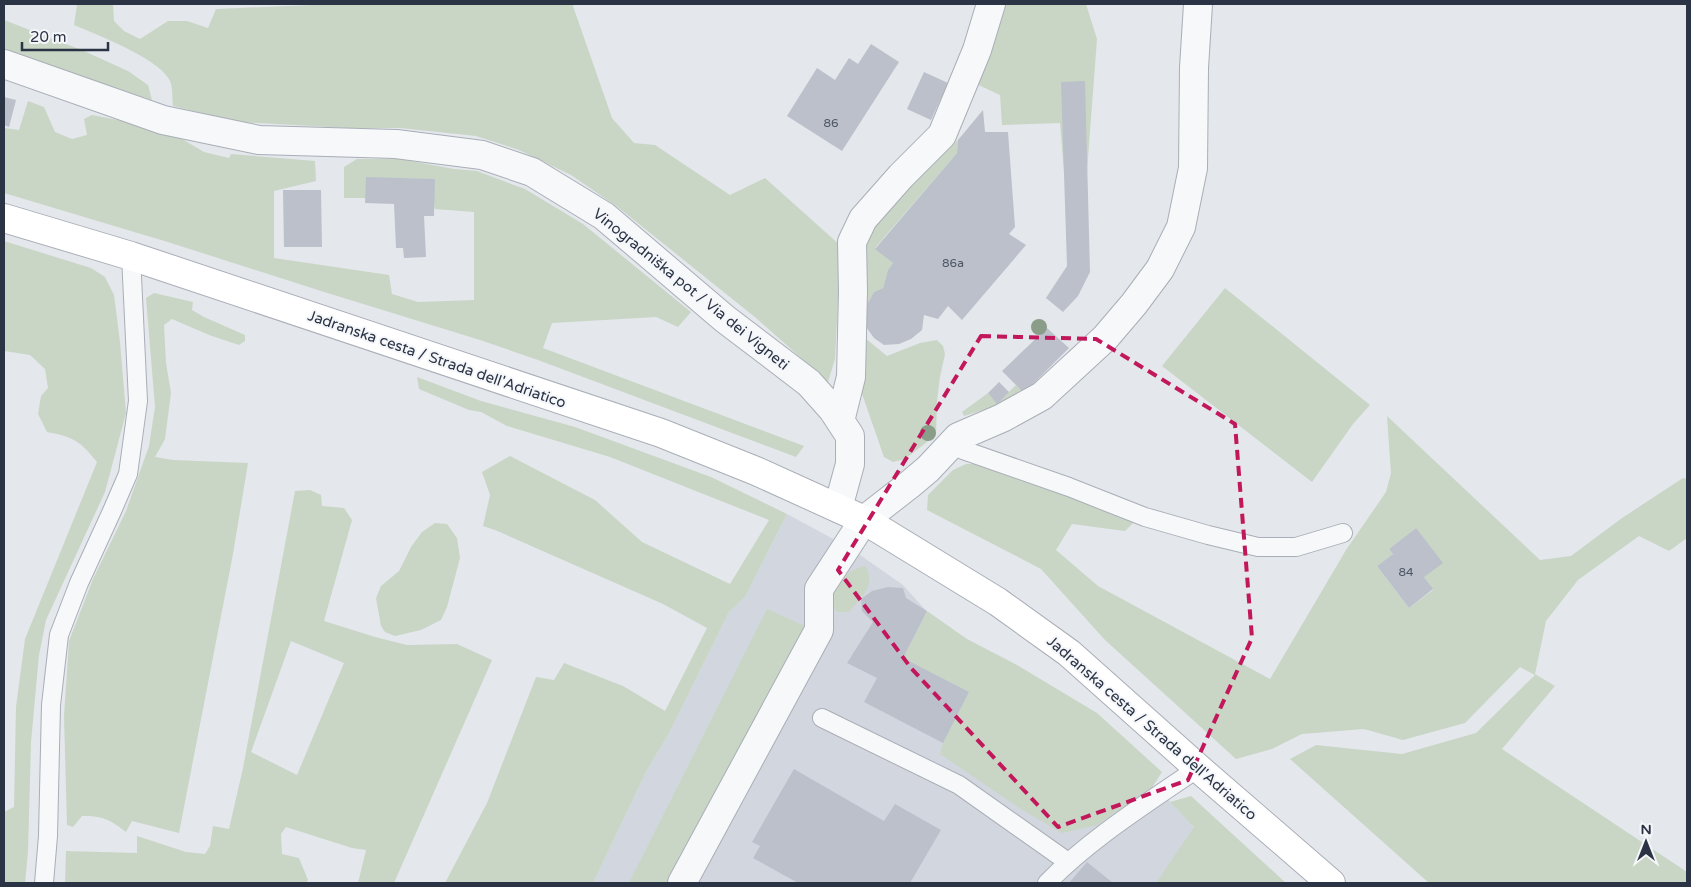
<svg xmlns="http://www.w3.org/2000/svg" width="1691" height="887" font-family="'Varela Round',sans-serif">
<rect width="100%" height="100%" fill="#e4e7ec"/>
<path fill="#d2d6de" d="M787 514 850 548 903 585 990 682 1097 741 1162 793 1247 883H593L647 770 668 735 729 612 745 597Z"/>
<path fill="#c9d6c5" fill-rule="evenodd" d="M80 4H113L114 21 124 31 140 39 168 21H187L208 28 216 9 311 5 312 4H574L573 6 612 118 634 143 655 145 730 195 765 178 841 246 835 359 828 382 756 318 619 208 571 175 519 150 476 136 400 128H348L238 122 173 106C172 98 173 85 169 79 156 57 97 35 74 25L77 5Z
M996 4H1086L1097 39 1087 171 1064 172 1060 123 1002 125 1000 95 974 83Z
M4 20 84 51 128 71 148 85 152 100 4 50Z
M28 101 44 107 55 132 72 139 87 135 84 119 92 115 123 121 177 136 204 152 229 158 231 154 315 161 316 181 274 191V258L389 275 392 294 418 302 474 300V212L435 209 427 179 379 178 369 198H344V167L357 159H400L454 169 477 171 525 189 583 224 691 312 678 327 656 317 552 323 543 348 804 446 796 457 538 360 480 340 321 291 171 243 4 193V128L19 130Z
M958 140 957 153 875 248 893 263 888 270 883 288 874 292 862 313 861 241 876 216Z
M4 241 91 268 105 277 114 295 120 342 126 413 105 492 46 620 39 655 31 742 28 852 25 883H4V812L14 807 16 707 25 639 97 462C80 441 74 437 47 432L38 414 41 396 48 388 45 369 30 355 4 351Z
M1225 288 1370 405 1353 424 1312 482 1162 366Z
M154 293 193 302 192 310 204 317 245 335V341L239 345 209 335 172 319 164 325 166 363 171 393 165 439 155 457 173 460 248 463 233 554 179 833 132 821 126 832C109 819 103 816 82 816L73 827 67 825 64 716 69 641 93 579 126 511 149 446 155 407 146 298Z
M859 333 887 356 920 343 937 340 943 346 945 354 940 377 937 401 936 435 905 459 893 462 884 457 861 391Z
M417 377 481 401 575 427 711 477 787 514 745 597 729 612 668 735 647 770 593 883H445L487 803 536 677 554 680 564 663 623 686 665 711 707 628 663 604 495 530 483 526 490 495 482 472 510 456 595 500 642 542 730 584 769 520 610 457 507 426 481 412 469 410 419 389Z
M1016 385 1024 393 999 405 964 416 962 412 988 393 997 403Z
M1387 416 1540 560 1571 556 1622 518 1683 478 1687 479V538L1669 551 1639 536 1578 580 1546 621 1535 674 1555 686 1502 749 1687 872V883H1429L1290 759 1316 745 1402 754 1476 733 1535 675 1520 667 1465 723 1403 740 1364 729 1302 734 1272 749 1236 759 1105 640 1041 569 927 510 928 495 953 470 966 464H978L1136 520 1125 531 1072 524 1056 550 1098 586 1270 679 1346 550 1386 492 1391 473ZM1416 528 1424 577 1433 590 1409 608 1377 566 1393 554 1389 549Z
M310 490 321 495 322 506 344 508 352 520 324 621 375 637 407 645 457 644 492 660 394 883H358L366 850 352 848 286 827 281 834 282 854 299 858 308 880 306 883H65L66 851 137 853V836L186 852 205 854 210 846 213 826 229 829 243 768 295 491ZM291 641 344 663 297 775 251 752Z
M435 523 447 524 457 538 460 558 447 607 441 620 421 630 395 636 385 632 381 626 376 598 381 586 399 571 411 547 422 532Z
M865 566C877 586 861 596 849 612H837L832 606C832 601 832 594 834 590 839 578 853 568 865 566Z
M767 609 807 627 673 883H629Z
M927 611 967 639 1017 665 1097 713 1162 772 1153 786 1097 825 1062 833 1021 809 940 754 943 743 969 692 903 658Z
M1191 796 1286 883H1156L1194 827 1170 802Z"/>
<path fill="#bbc0ca" d="M871 44 899 62 842 151 787 116 817 68 835 80 849 58 858 64Z
M924 72 948 83 931 120 907 109Z
M1085 81 1090 272 1078 296 1063 312 1046 298 1067 266 1061 82Z
M4 97 16 100 9 127 4 125Z
M983 110 985 132H1008L1015 227 1009 234 1026 245 962 320 948 306 938 319 924 315 922 330 911 339 899 344 884 345 874 338 864 324 862 313 874 292 883 288 888 270 893 263 875 249 957 153 958 140Z
M366 177 435 179 434 216H424L426 257 404 258 403 248H396L394 204 365 203Z
M283 190H321L322 247H284Z
M1047 328 1069 348 1024 393 1002 371Z
M999 382 1009 392 997 404 988 393Z
M1416 528 1443 563 1424 577 1433 589 1409 608 1377 566 1393 554 1389 549Z
M888 587 903 588 906 598 927 611 903 658 969 692 943 743 864 702 877 678 847 663 873 622 862 611 861 599 872 591Z
M794 769 884 821 895 804 941 830 910 883H798L753 858 760 846 752 842Z
M1087 862 1113 883H1069Z"/>
<g fill="none" stroke-linecap="round" stroke-linejoin="round">
<g stroke="#a9aeb7" stroke-width="20">
<path id="lane" d="M952 442 963 450 1069 487 1145 517 1208 535 1258 547H1296L1343 533
M822 718 959 785 1068 862
M44 883 48 836 51 705 59 635 79 583 112 511 128 474 138 401 131 256
M1047 883C1091 838 1146 804 1198 768"/>
</g>
<g stroke="#a9aeb7" stroke-width="30">
<path id="street" d="M4 64 163 120 259 140 396 144 482 155 532 172 604 216 725 319 809 383 833 410 850 436V464L838 508
M840 421 851 377 853 291 852 242 863 219 901 176 942 135 977 50 991 4
M682 883 819 630V589L864 520 909 485 928 469 958 437 1002 418 1042 396 1105 338 1134 304 1160 269 1181 227 1193 168 1194 68 1198 4"/>
</g>
<g stroke="#a9aeb7" stroke-width="30">
<path id="secondary" d="M4 218 131 256 661 433 756 471 864 520 998 602 1069 653 1198 768 1331 883"/>
</g>
<use href="#lane" stroke="#f7f8fa" stroke-width="18"/>
<use href="#street" stroke="#f7f8fa" stroke-width="28"/>
<use href="#secondary" stroke="#fff" stroke-width="28"/>
</g>
<g fill="#899d89">
<circle cx="1039" cy="327" r="8"/>
<circle cx="928" cy="433" r="8"/>
</g>
<path fill="none" stroke="#c2185b" stroke-width="4" stroke-dasharray="10 6" stroke-linejoin="round" d="M981 336 1096 339 1235 424 1252 638 1188 780 1058 827 911 668 838 570Z"/>
<g text-anchor="middle" stroke-width="4" stroke-linejoin="round" paint-order="stroke">
<g font-size="12" fill="#4f5766">
<text x="831" y="127">86</text>
<text x="953" y="267">86a</text>
<text x="1406" y="576">84</text>
</g>
<g font-size="15" fill="#2b3445" stroke="#f4f6f9">
<text transform="translate(691 289) rotate(39)" y="5">Vinogradniška pot / Via dei Vigneti</text>
<text transform="translate(437 359) rotate(19)" y="5">Jadranska cesta / Strada dell'Adriatico</text>
<text transform="translate(1152 728) rotate(41)" y="5">Jadranska cesta / Strada dell'Adriatico</text>
</g>
</g>
<rect width="1691" height="887" fill="none" stroke="#2b3445" stroke-width="10"/>
<g transform="translate(1646 842)" stroke="#f4f6f9" stroke-width="4" paint-order="stroke">
<path d="M0-4L9 19L0 12L-9 19Z" fill="#2b3445"/>
<text y="-8" font-size="14" font-weight="bold" text-anchor="middle" fill="#2b3445">N</text>
</g>
<path d="M22 42v8h86v-8" fill="none" stroke="#2b3445" stroke-width="2.5"/>
<text x="30" y="42" font-size="15" fill="#2b3445" stroke="#f4f6f9" stroke-width="4" paint-order="stroke">20 m</text>
</svg>
